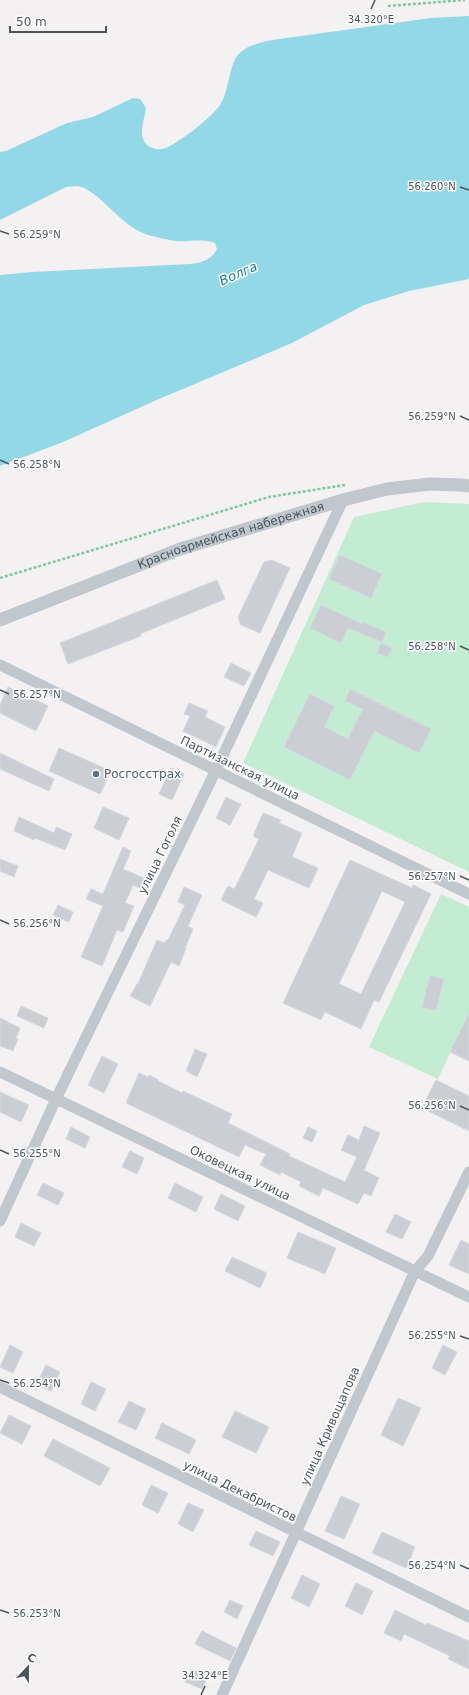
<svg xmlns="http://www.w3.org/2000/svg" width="469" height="1695" font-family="'DejaVu Sans',sans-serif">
<rect width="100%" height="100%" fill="#f3f1f1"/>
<path fill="#c3edd2" d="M424 502 469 504V872L243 763 354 517Z
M441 894 469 907V1013L438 1079 369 1047Z"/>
<path fill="#93d8e7" d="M469 16V279L409 291 364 305 292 343 159 399 63 442 0 466V275L32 272 190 264C202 263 211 260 217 249L215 243C202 238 190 242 176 241 168 240 150 236 143 233 120 224 98 190 78 186 74 186 70 187 66 187L0 220V152L6 151 67 123 93 117 133 98 140 99 146 108C145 117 139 132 144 141 147 147 155 150 162 149 175 147 213 116 220 105 229 91 229 67 237 56 246 45 259 43 272 40L431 18Z"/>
<path fill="#cbced3" stroke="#d5d7dc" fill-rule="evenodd" d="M340 555 382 574 371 598 329 579Z
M272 560 290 568 260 633 241 625 238 617 264 562Z
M217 580 225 599 140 634 141 636 68 664 60 643Z
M321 605 362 624V622L386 632 382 642 348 628 341 643 310 628Z
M381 643 392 648 388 657 377 653Z
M231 663 251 673 244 686 224 677Z
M8 687 48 706 36 731 0 713V705Z
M350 689 431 729 419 753 374 731 350 780 284 747 310 694 334 706 324 727 348 739 363 709 345 701Z
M189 703 208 711 205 717 225 727 216 747 183 731 190 716 184 714Z
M59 748 111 771 100 794 49 771Z
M0 753 54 779 49 791 0 769Z
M171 768 184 774 172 800 159 794Z
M226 797 241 804 230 825 216 818Z
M103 807 129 818 119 840 94 828Z
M263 813 281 820 279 823 302 833 292 857 318 868 309 888 268 870 254 899 263 903 256 917 221 900 228 886 234 889 237 884 259 839 253 836Z
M19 817 54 833 56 827 72 834 65 850 35 838 34 840 14 831Z
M123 847 131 851 123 869 146 879 142 889 133 885 125 903 134 906 123 932 117 930 102 966 81 957 103 906 86 899 91 889 103 894Z
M0 859 18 866 14 877 0 871Z
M350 860 412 888 413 885 431 894 379 1002 374 1000 361 1029 325 1012 321 1020 283 1003ZM382 891 405 902 361 994 339 984Z
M184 887 202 895 188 926 193 929 185 948H186L179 966 171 962 150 1006 130 996 137 984H138L157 940 165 943 166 940H168L185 905 178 902Z
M58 905 73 912 69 922 53 915Z
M430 975 444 979 436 1010 422 1007Z
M21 1006 48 1018 44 1028 17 1016Z
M469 1013V1061L450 1052Z
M0 1018 20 1028 16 1038 18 1039 13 1051 0 1046Z
M195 1049 207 1054 197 1077 186 1071Z
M102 1056 118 1064 104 1093 88 1085Z
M139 1073 148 1077 149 1075 159 1080 158 1081 182 1093 183 1091 232 1114 228 1123 290 1154 289 1156 345 1182 357 1157 341 1150 348 1135 359 1140 364 1126 380 1133 364 1170 379 1178 371 1196 364 1193 358 1204 323 1188 319 1196 299 1186 301 1182 281 1172 280 1175 260 1165 266 1154 245 1145 239 1157 126 1103Z
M436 1080 469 1096V1131L422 1108Z
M0 1092 29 1105 21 1122 0 1112Z
M71 1127 90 1137 85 1148 66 1139Z
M308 1127 317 1131 312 1142 303 1138Z
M130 1151 144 1158 137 1174 122 1167Z
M43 1183 64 1193 58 1205 37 1195Z
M175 1183 203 1197 196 1212 168 1198Z
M221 1194 245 1206 238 1221 214 1209Z
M395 1214 411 1222 402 1239 386 1232Z
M21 1223 41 1233 34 1246 15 1237Z
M298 1232 336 1248 325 1274 287 1258Z
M461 1240 469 1244V1274L449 1265Z
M232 1257 267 1273 260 1288 225 1271Z
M10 1345 23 1352 13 1373 0 1367Z
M443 1345 457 1352 445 1375 432 1368Z
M46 1365 60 1372 51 1391 36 1385Z
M91 1382 106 1389 95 1411 81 1404Z
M398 1398 421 1408 403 1446 381 1435Z
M129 1401 146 1409 136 1430 118 1422Z
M235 1411 269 1427 256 1453 222 1437Z
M9 1415 31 1426 22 1444 0 1433Z
M162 1423 196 1440 189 1454 155 1438Z
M53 1439 110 1468 100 1486 44 1456Z
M151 1485 168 1493 158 1513 142 1505Z
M341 1496 360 1504 344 1539 325 1531Z
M188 1503 204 1510 193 1532 178 1524Z
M256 1531 280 1542 273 1556 249 1545Z
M382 1532 415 1547 406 1568 372 1553Z
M302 1575 320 1584 309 1607 291 1598Z
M356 1583 373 1591 362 1615 345 1606Z
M230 1600 243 1606 237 1619 224 1612Z
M395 1610 426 1625 427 1623 469 1641V1669L448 1659 450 1656 404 1634 401 1641 384 1633Z
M202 1631 236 1648 230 1661 195 1644Z
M191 1669 208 1677 202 1689 185 1682Z"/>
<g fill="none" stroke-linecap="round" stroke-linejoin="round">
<path stroke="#7dc9a1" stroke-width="2.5" stroke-dasharray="3 2" stroke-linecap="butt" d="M388 6 465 0
M0 578 269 497 345 485"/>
<path stroke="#c0c8ce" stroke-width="11" d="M0 665 469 894
M0 1072 469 1297
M0 1221 56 1099 216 770 343 500
M0 1387 469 1617
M222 1695 415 1271 428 1256 469 1172"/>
<path stroke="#c0c8ce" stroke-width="13" id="s1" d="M0 620 180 549 343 500 387 489 430 484 461 485 469 486"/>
</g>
<path fill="none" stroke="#4a555d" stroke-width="1.5" d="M371 9 375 0M460 187 469 190M0 231 9 234M460 416 469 420M0 460 9 464M460 646 469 650M0 690 9 694M460 876 469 880M0 920 9 924M460 1106 469 1110M0 1150 9 1154M460 1336 469 1339M0 1380 9 1383M460 1565 469 1569M0 1610 9 1613M201 1695 205 1686"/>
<circle fill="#5c6f8a" stroke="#fff" stroke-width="1.5" cx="96" cy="774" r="4"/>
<g text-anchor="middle" stroke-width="3" stroke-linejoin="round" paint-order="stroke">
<g font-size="12" fill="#4a555d" stroke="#fff">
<text dy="4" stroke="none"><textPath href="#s1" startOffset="246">Красноармейская набережная</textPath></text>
<text transform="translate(240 768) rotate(26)" y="4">Партизанская улица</text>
<text transform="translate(160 855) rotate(-64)" y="4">улица Гоголя</text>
<text transform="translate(240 1173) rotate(26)" y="4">Оковецкая улица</text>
<text transform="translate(330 1426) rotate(-66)" y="4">улица Кривощапова</text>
<text transform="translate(240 1491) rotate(26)" y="4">улица Декабристов</text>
</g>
<g font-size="12" fill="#4e5e75" stroke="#fff" text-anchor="start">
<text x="104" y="778">Росгосстрах</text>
</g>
<g font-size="13" font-style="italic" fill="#167e95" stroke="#fff">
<text transform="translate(238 273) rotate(-24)" y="5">Волга</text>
</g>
</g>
<g font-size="10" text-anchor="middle" fill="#4a555d" stroke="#fff" stroke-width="3" stroke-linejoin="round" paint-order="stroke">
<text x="371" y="23">34.320°E</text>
<text x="432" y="190">56.260°N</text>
<text x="37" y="238">56.259°N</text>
<text x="432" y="420">56.259°N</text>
<text x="37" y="468">56.258°N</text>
<text x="432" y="650">56.258°N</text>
<text x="37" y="698">56.257°N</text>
<text x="432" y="880">56.257°N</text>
<text x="37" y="927">56.256°N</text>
<text x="432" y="1109">56.256°N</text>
<text x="37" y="1157">56.255°N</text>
<text x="432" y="1339">56.255°N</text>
<text x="37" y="1387">56.254°N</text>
<text x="432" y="1569">56.254°N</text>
<text x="37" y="1617">56.253°N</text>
<text x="205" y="1679">34.324°E</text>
</g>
<g transform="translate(28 1667) rotate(22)" stroke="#ffffff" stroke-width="3" paint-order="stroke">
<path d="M0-3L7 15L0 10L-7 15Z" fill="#4a555d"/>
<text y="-6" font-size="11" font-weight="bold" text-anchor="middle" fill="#4a555d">С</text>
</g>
<path d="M10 26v6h96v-6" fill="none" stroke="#4a555d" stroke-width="2"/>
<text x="16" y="26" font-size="12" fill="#4a555d" stroke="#ffffff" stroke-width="3" paint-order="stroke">50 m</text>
</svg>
